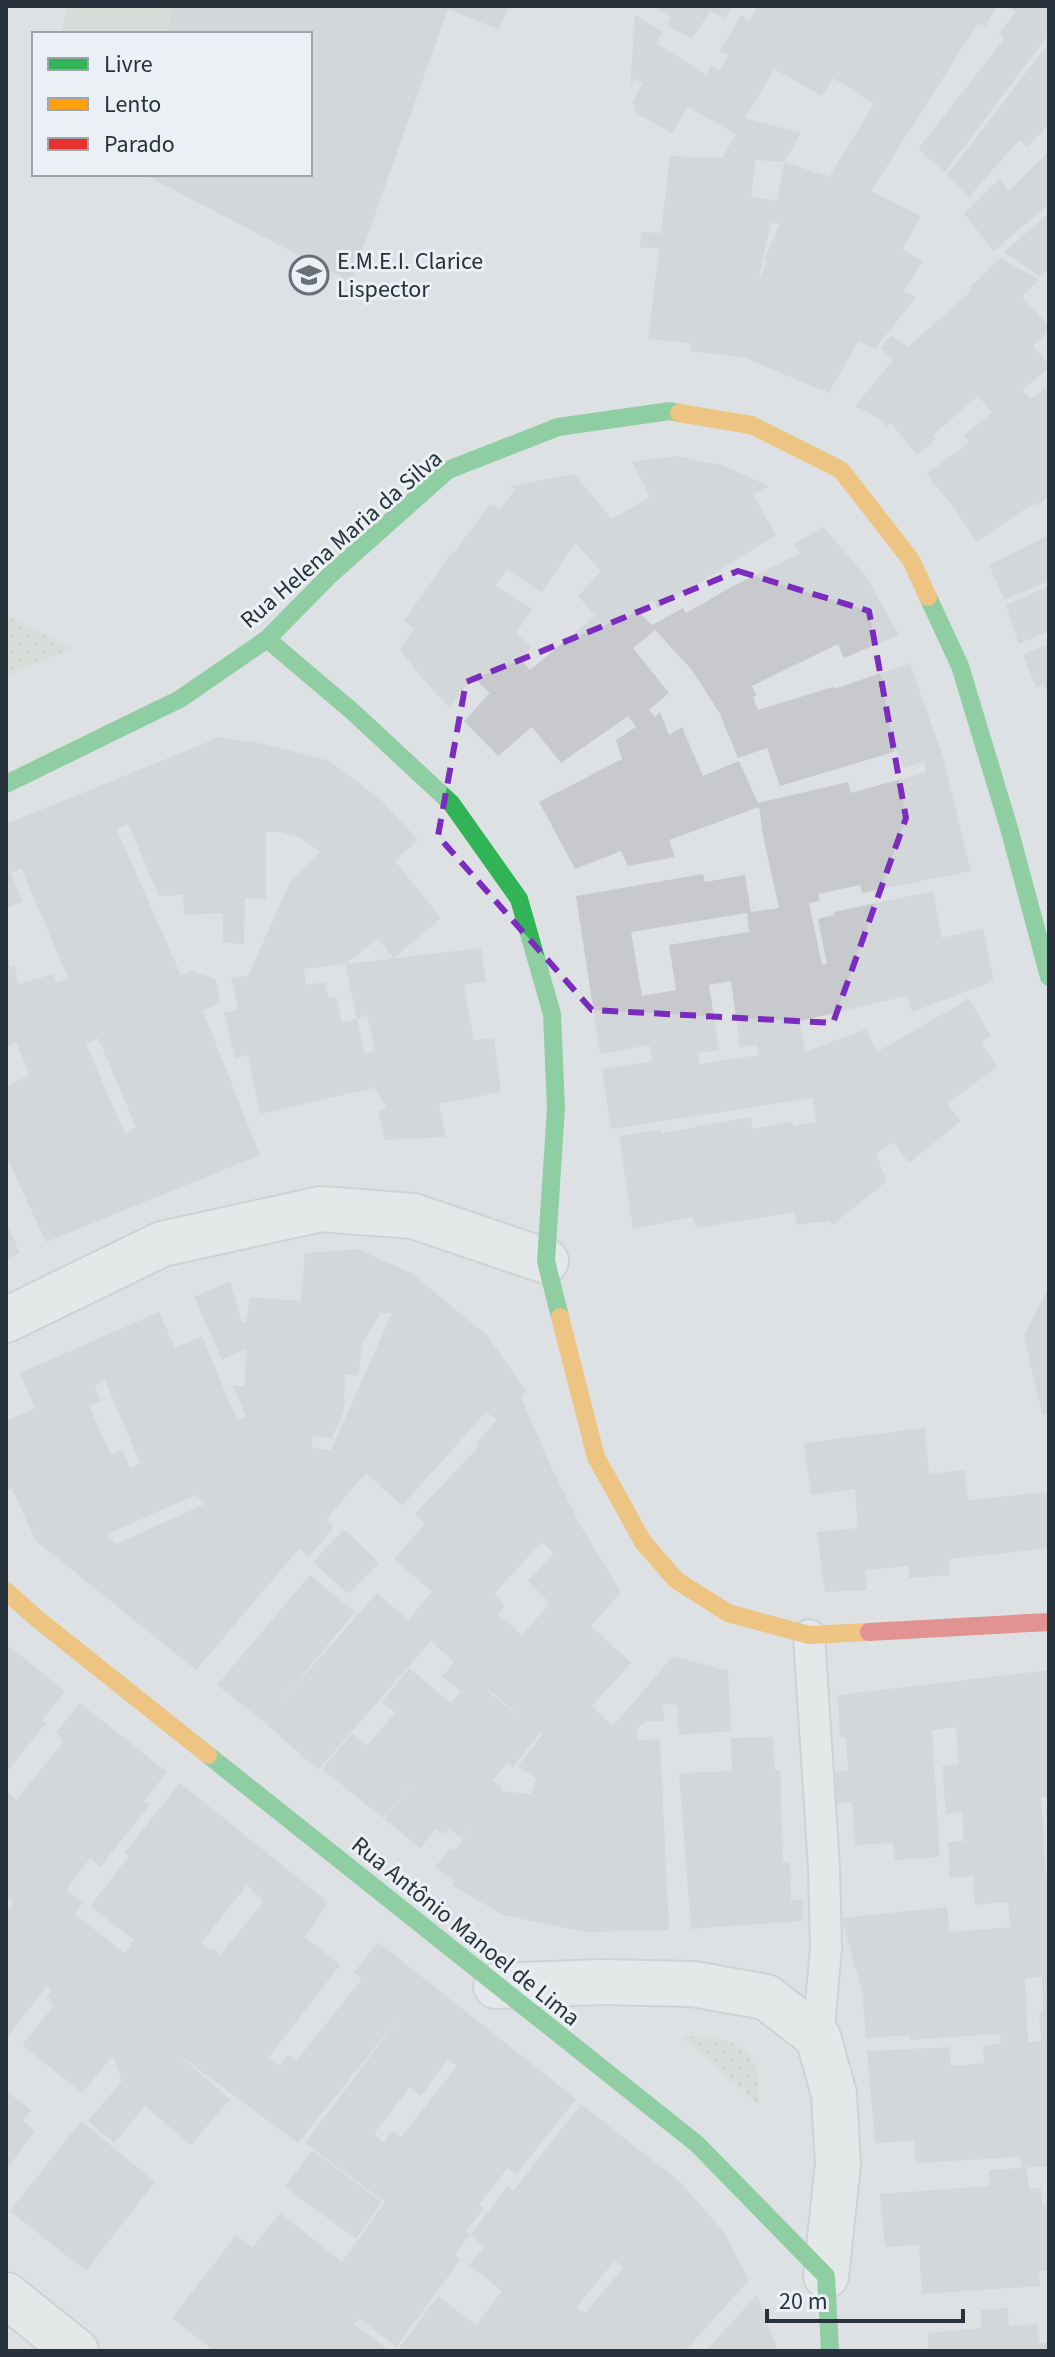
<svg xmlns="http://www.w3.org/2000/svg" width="1055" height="2357" font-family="'Source Sans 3',sans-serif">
<defs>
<pattern id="grass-dots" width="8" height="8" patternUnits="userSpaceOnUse" patternTransform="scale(2)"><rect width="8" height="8" fill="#d0d8cf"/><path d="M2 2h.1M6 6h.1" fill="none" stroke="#b3bab3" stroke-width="1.8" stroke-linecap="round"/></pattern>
</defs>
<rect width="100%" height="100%" fill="#dee1e4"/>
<path fill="url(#grass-dots)" d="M6 614 73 648 6 676Z
M681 2036C706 2036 745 2037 755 2066 759 2078 758 2093 760 2106Z"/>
<path fill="#d0d8cf" d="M68 6H174L165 34H60Z"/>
<path fill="#c7c9cc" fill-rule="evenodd" d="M174 6H510L498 29 448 9 351 282 143 174H310V34H165Z
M653 6H732L725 18 710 11 692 39 667 25 671 17Z
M758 6H997L985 27 978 23 871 191 921 216 902 250 923 261 904 291 916 297 875 349 858 341 829 393 745 358 691 351V343L648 339 659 248H640L641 232 661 233 670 156 722 158 736 134 688 107 672 133 636 113 633 102 643 83 635 78 630 88 635 15 663 32 656 43 707 75 711 66 719 71 728 55 720 51 741 15 749 21ZM774 69 822 96 833 78 874 104 829 177 784 162 777 201 751 196 756 160 784 162 801 133 745 118ZM771 223H780L764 260 767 263 759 278Z
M1007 6H1049V34L945 172 918 149 1004 39 999 33 1016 12Z
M1049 43V124L1027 147 1019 140 969 197 947 175Z
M1049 151V204L994 251 964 214 999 179 1009 191Z
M1049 213V269L1039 276 1004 252Z
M1001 258 1039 280 1022 297 1049 326V331L1033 346 1049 365V368L1022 390 1030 399 1049 386V497L1037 506 1034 503 976 542 955 509 926 474 969 443 964 435 992 413 978 396 933 435 936 439 917 455 891 423 887 427 884 422 855 406 893 360 881 348 891 335 908 347 971 291 969 288Z
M675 456 722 465 769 486 753 495 776 535 658 608 653 600 637 610 652 625 683 608 686 613 733 586 800 553 794 544 823 527 865 575 899 635 844 658 838 644 752 686 757 696 753 697 758 710 833 687 834 689 910 663 943 757 971 871 862 893 860 885 818 894 820 901 809 903 822 965 827 964 818 919 834 915V912L933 891 942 938 983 928 994 981 912 1012 907 996 800 1021 805 1052 866 1029 877 1052 969 999 991 1036 981 1042 997 1067 947 1104 961 1121 909 1163 893 1142 876 1154 887 1181 831 1226 830 1221 797 1225 794 1212 696 1228 693 1217 633 1229 619 1136 661 1129V1133L751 1117 752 1129 793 1121V1126L816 1122 813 1098 611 1129 602 1069 652 1061 649 1045 600 1054 576 896 703 874 705 882 745 875 751 912 779 908 763 836 759 807 669 840 675 857 628 866 621 851 575 869 539 802 622 759 616 740 636 727 628 716 561 763 532 727 498 756 464 721 490 693 472 676 450 708 427 684 400 650 414 629 404 621 451 553 453 554 490 504 500 509 515 490 510 486 574 474 612 519 650 497 632 462ZM575 543 601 571 578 596 595 616 530 670 521 659 532 646 516 634 532 609 495 586 508 569 542 593ZM655 630 691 669 701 684 719 712 738 758 767 748 780 786 897 751 903 768 924 762 926 772 851 793 848 782 758 803 739 761 703 776 682 727 669 735 660 712 655 717 649 710 669 693 633 648ZM747 913 749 932 669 945 676 990 642 996 631 932ZM731 981 740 1047 757 1045 759 1055 700 1064 698 1053 719 1050 709 985Z
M1049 535V581L1004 600 989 565Z
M1049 586V631L1019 644 1006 605Z
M1049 644V697L1044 684 1036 687 1023 655Z
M220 737 264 744 330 761 381 800 418 840 395 861 441 918 394 958 378 939 345 964 481 948 486 981 464 985 474 1040 494 1038 501 1092 439 1104 446 1137 385 1140 378 1110 387 1108 372 1084 373 1088 260 1114 248 1055 235 1059 224 1013 238 1010 231 977 248 976 291 880 320 852 301 838 281 832H266V899L245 898 244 944 223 943V913L184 915 183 895 159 896 128 824 117 830 181 975 192 971 215 979 221 1002 203 1011 260 1155 46 1242 6 1156V1086L30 1075 16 1042 6 1047V950L10 967 15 966 18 984 53 974 57 983 68 978 21 868 11 873 23 902 6 908V824ZM345 964 357 1019 367 1015 375 1051 365 1054 357 1019 342 1023 336 996 329 998 325 982 306 985 304 969ZM98 1038 136 1127 125 1134 86 1044Z
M6 1222 20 1253 6 1259Z
M358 1249 411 1273 487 1335 526 1391 521 1397 547 1458 580 1525 621 1592 591 1626 631 1663 592 1706 613 1726 673 1656 728 1671 731 1731 679 1735 677 1705 663 1704 665 1721H645L637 1729 638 1740 660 1739 669 1930 584 1932 503 1915 452 1885 454 1881 435 1867 450 1848 454 1851 478 1819 462 1839 449 1828 444 1834 436 1829 420 1848 384 1819 421 1774 383 1818 322 1769 352 1733 367 1746 395 1713 382 1702 409 1668 451 1703 461 1691 442 1677 454 1662 431 1641 318 1770 263 1721 217 1685 310 1575 355 1612 279 1704 377 1593 408 1620 432 1592 394 1559 425 1524 415 1514 480 1445 477 1442 497 1420 486 1412 402 1506 366 1473 326 1520 334 1527 309 1557 299 1549 196 1670 36 1541 12 1489 6 1491V1421L35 1408 20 1373 159 1312 175 1348 202 1336 237 1420 246 1416 232 1385 244 1386 247 1348 222 1360 194 1297 230 1281 242 1322H246L250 1297 301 1301 305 1253ZM381 1313H392L331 1450 312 1448 313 1436 332 1438 344 1411 345 1374 358 1376 363 1342ZM105 1380 140 1463 130 1468 123 1450 111 1455 89 1406 101 1401 95 1386ZM196 1495 205 1504 116 1544 107 1534ZM542 1542 554 1553 528 1581 550 1603 522 1635 498 1614 505 1605 494 1594ZM488 1689 515 1712 524 1720 487 1691ZM540 1733 542 1735 518 1766 536 1779 531 1794 501 1791 503 1788 493 1780 507 1763 513 1767Z
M1049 1287V1414H1042L1024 1336Z
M925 1428 929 1474 965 1470 968 1500 1049 1492V1548L949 1559 950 1575 909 1578 908 1566 865 1570 867 1590 825 1592 817 1532 858 1528 855 1489 811 1495 804 1443Z
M344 1529 379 1563 348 1594 313 1562Z
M6 1644 65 1691 42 1720 46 1723 6 1773Z
M1049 1670V1797H1041L1046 1874H1049V2167H1027L1029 2189 1041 2188 1042 2205 1049 2204V2270L1039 2271 1040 2286 922 2294 919 2245 885 2247 880 2194 990 2186 989 2170 1022 2168 1021 2157 915 2163 914 2141 875 2143 867 2051 950 2047 951 2066 984 2063 983 2045 1001 2044 1000 2034 910 2040V2035L866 2038 862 1990 841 1918 947 1907 949 1932 1010 1927 1008 1902 975 1905 973 1876 950 1878 948 1842 964 1841 962 1811 946 1815 942 1766 959 1764 956 1727 932 1730 940 1857 895 1860 893 1843 855 1845 852 1802 835 1803 833 1771H848L846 1738H840L838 1695ZM1042 1977 1043 2013H1039L1041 2041 1028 2042 1025 1979Z
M80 1703 167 1772 144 1801 150 1805 100 1867 90 1858 66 1890 83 1903 75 1914 124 1953 134 1940 90 1906 129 1856 124 1853 180 1783 328 1902 305 1937 340 1965 269 2057 280 2066 288 2055 296 2061 362 1979 354 1972 378 1942 576 2099 516 2175 508 2168 479 2204 484 2208 466 2231 470 2235 455 2255 461 2259 396 2347 359 2318 354 2324 390 2351H214L172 2318 236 2235 252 2248 280 2213 342 2262 385 2202 305 2143 406 2009 298 2143 175 2052 230 2099 191 2145 145 2106 114 2143 88 2121 122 2081 113 2056 82 2093 22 2045 54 2005 47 1997 52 1991 47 1986 6 2039V1913L14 1903 6 1897V1796L8 1792 16 1800 64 1741 56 1733ZM247 1885 264 1901 220 1955 213 1948 211 1951 201 1943ZM448 2059 457 2066 401 2137 393 2131 384 2142 374 2134 410 2087 421 2096Z
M773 1737 775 1770H780L783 1862H790L791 1901 802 1899 803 1921 691 1929 679 1773 732 1771 731 1738Z
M6 2091 31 2110 23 2121 35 2131 6 2170Z
M581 2104 679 2181 724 2232 749 2280 685 2351H397L438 2296 476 2325 502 2291 469 2265 484 2247 470 2235 508 2186 513 2191ZM615 2260 623 2268 585 2313 576 2308Z
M81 2121 155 2182 86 2271 10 2211Z
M312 2150 382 2202 356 2239 285 2187Z
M757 2295 778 2351H705Z
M1008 2308 1009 2326 1037 2324 1039 2343 1049 2342V2351H928V2333L981 2328V2310Z"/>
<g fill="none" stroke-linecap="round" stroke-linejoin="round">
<g stroke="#bdbfc2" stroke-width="34">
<path id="lane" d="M809 1635 824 1868 826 1948 818 2037"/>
</g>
<g stroke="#bdbfc2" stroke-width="48">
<path id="street" d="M6 1320 162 1244 321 1209 413 1216 546 1261
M496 1986 602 1982 693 1984 766 1997 818 2037 834 2094 838 2164 826 2276
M6 2295 76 2351"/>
</g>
<use href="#lane" stroke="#eeeff0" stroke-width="30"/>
<use href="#street" stroke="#eeeff0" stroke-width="44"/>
<path stroke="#30b455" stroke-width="18" d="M928 597 960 666 1009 828 1049 977
M267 639 353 712 451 803 519 899 552 1014 556 1108 546 1261 560 1317
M6 784 180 699 267 639 330 575 448 470 558 427 670 411 679 413
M208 1755 697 2144 826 2276 830 2351"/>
<path stroke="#ff9f0a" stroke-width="18" d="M679 413 751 425 841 470 911 560 928 597
M560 1317 596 1457 643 1542 676 1580 728 1613 809 1635 869 1632
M6 1591 35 1617 208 1755"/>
<path stroke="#e5322d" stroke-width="18" d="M869 1632 1049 1622"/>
</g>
<path d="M0 0H1055V2357H0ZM738 571 869 611 906 818 833 1023 592 1010 438 836 466 682Z" fill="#dee1e4" fill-opacity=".55" fill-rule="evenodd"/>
<path fill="none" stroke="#7b2cbf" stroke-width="6" stroke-dasharray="16 10" stroke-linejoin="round" d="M738 571 869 611 906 818 833 1023 592 1010 438 836 466 682Z"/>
<defs>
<g id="school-ring" transform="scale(2)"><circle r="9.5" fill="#ebf0f4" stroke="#676f77" stroke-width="1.5"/><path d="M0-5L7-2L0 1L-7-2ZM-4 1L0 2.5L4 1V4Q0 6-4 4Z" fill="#676f77"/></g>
</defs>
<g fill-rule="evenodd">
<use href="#school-ring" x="309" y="275"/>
</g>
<g text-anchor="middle" stroke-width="6" stroke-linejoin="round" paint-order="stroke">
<g font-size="24" fill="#27323c" stroke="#ebf0f4" text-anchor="start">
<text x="337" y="269">E.M.E.I. Clarice<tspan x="337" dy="28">Lispector</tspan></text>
</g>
<g font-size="24" fill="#27323c" stroke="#ebf0f4">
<text transform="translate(341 539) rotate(-41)" y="8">Rua Helena Maria da Silva</text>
<text transform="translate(466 1931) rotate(39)" y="8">Rua Antônio Manoel de Lima</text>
</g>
</g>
<rect width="1055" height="2357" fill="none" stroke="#27323c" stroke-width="16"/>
<rect x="32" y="32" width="280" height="144" fill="#ebf0f4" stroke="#9da4aa" stroke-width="2"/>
<rect x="48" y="58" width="40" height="12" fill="#30b455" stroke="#9da4aa" stroke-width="2"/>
<text x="104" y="72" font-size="24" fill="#27323c">Livre</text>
<rect x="48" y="98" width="40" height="12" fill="#ff9f0a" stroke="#9da4aa" stroke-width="2"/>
<text x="104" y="112" font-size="24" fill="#27323c">Lento</text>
<rect x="48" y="138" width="40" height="12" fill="#e5322d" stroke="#9da4aa" stroke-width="2"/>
<text x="104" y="152" font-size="24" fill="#27323c">Parado</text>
<path d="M767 2309v12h196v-12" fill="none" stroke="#27323c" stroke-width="4"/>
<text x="779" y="2309" font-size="24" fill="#27323c" stroke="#ebf0f4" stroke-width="6" paint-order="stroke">20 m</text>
</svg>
